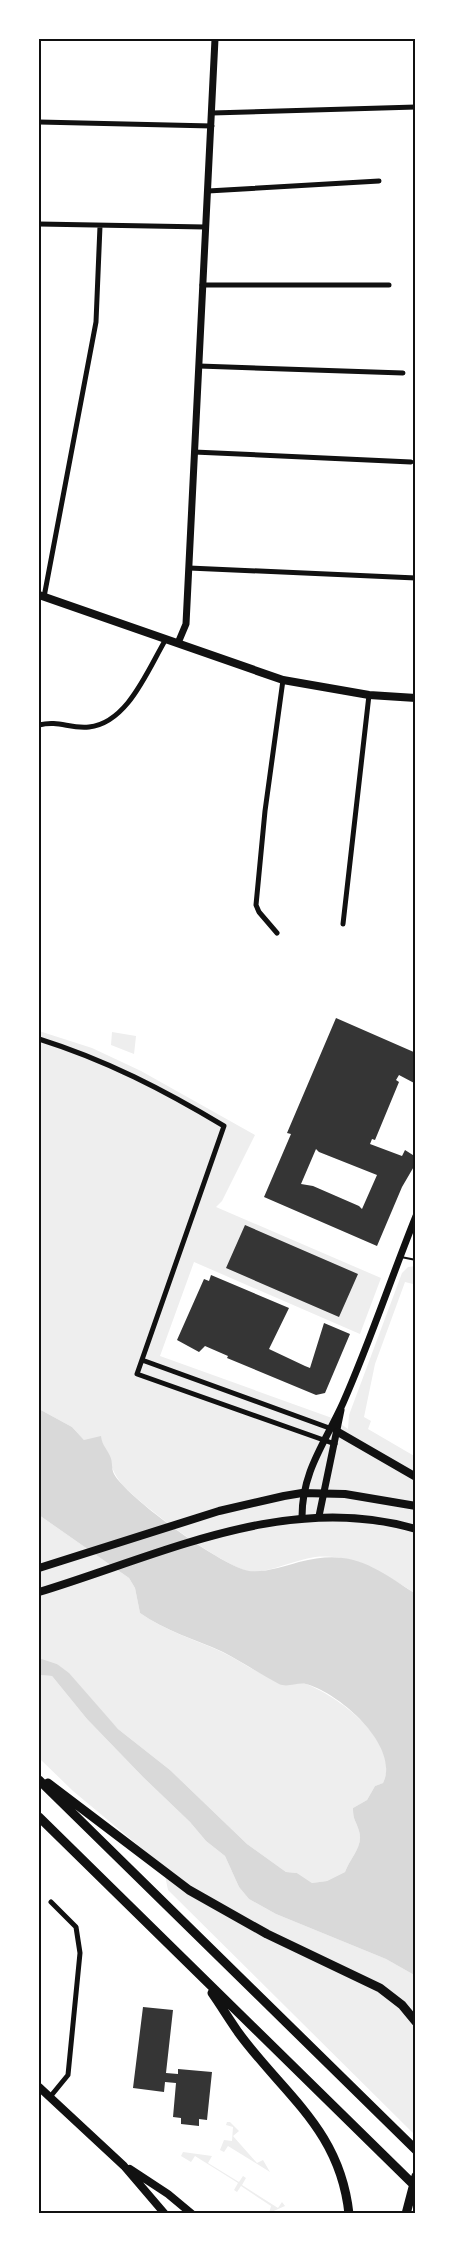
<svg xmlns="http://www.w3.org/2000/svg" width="455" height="2253" font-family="'Golos Text',sans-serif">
<rect width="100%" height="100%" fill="#fff"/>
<path fill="#eee" d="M39 1031 92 1048 141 1071 255 1135 222 1201 216 1207 381 1278 360 1334 194 1262 160 1356 332 1418 348 1429 349 1415 402 1273 408 1267 416 1266 413 1284 405 1282 375 1364 364 1417 371 1421 368 1429 416 1457V1594C385 1574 354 1553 315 1557 294 1560 274 1571 253 1572 230 1572 136 1502 121 1483 111 1471 109 1456 102 1442L84 1440 72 1427 39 1409Z
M112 1032 136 1036 134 1054 111 1045Z
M39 1515 129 1578 135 1588 140 1613C165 1631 194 1639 222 1652 236 1659 248 1667 262 1674 275 1681 292 1679 306 1684 338 1696 402 1743 383 1783L375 1786 367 1800 353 1808C353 1821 356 1820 359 1831 364 1846 350 1858 345 1872L327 1881 312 1883 297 1873 286 1872 247 1844 170 1770 118 1729 57 1664 39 1658Z
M39 1675 52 1676 87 1719 143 1777 190 1822 206 1841 225 1856 239 1887 249 1899 276 1914 386 1959 416 1976V2136L168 1890 163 1866 73 1791 39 1758Z
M227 2122H230L239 2131 233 2136 257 2163 263 2160 270 2172 228 2146 224 2152 220 2150 224 2140 232 2141 233 2127 226 2125Z
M183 2152 212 2156 208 2163 239 2182 243 2176 246 2178 242 2185 278 2208 282 2202 285 2206 269 2213 271 2206 241 2186 237 2192 234 2190 238 2183 195 2156 191 2162 181 2156Z"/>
<path fill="#d9d9d9" d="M39 1409 72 1427 84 1440 101 1436C102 1445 107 1449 110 1456 113 1462 111 1468 114 1474 127 1498 223 1567 249 1571 264 1573 285 1566 299 1562 351 1548 373 1566 416 1594V1976L386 1959 276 1914 249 1899 239 1887 225 1856 206 1841 190 1822 143 1777 87 1719 52 1676 39 1675V1658L57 1664 69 1673 118 1729 170 1770 247 1844 286 1872 297 1873 312 1883 327 1881 345 1872C350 1858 364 1846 359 1831 356 1820 353 1821 353 1808L367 1800 375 1786 383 1783C401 1746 338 1692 306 1684 297 1682 288 1688 279 1684 260 1674 242 1662 223 1652 195 1639 165 1631 140 1613L135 1588 129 1578 39 1515Z"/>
<path fill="#353535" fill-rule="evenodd" d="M336 1018 416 1053V1084L399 1075 396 1080 399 1082 375 1140 372 1139 370 1144 402 1156 405 1150 416 1157V1163L402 1187 377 1246 264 1197 291 1134 287 1133ZM316 1149 319 1152 377 1175 362 1209 359 1206 313 1186 301 1184Z
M245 1225 358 1274 339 1317 226 1268Z
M211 1275 289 1308 269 1349 305 1366 310 1368 324 1323 350 1334 325 1393 316 1395 227 1358 228 1356 205 1346 199 1352 177 1340 204 1279 209 1281Z
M143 2007 173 2010 166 2073 178 2074V2069L212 2072 207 2120 199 2119V2126L181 2124V2118L173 2117 176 2083 165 2082 164 2092 133 2088Z"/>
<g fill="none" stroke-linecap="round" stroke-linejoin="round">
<path stroke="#111" stroke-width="2" d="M401 1257 416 1260"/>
<path stroke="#111" stroke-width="5" d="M212 113 416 107
M39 122 212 126
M208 191 379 181
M39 224 205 227
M202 285H389
M199 366 403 373
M194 452 411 462
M189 568 416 578
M44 597 96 322 100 226
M39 725C59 720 69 729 89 727 128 723 148 669 166 639
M343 924 369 695
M277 933 259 912 256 905 265 811 283 680
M39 1039C106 1060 164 1090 224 1126L137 1374 335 1444
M142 1360 332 1429
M50 2097 68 2075 80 1953 76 1927 51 1902"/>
<path stroke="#111" stroke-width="7" d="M178 643 186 624 215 39
M319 1516 341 1410
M302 1517C302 1471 325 1443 343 1403 370 1342 391 1278 416 1216"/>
<path stroke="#111" stroke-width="8" d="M39 595 283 680 369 695 416 698
M39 2087 124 2166 165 2214
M130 2169 168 2194 192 2214"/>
<path stroke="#111" stroke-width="8" d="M338 1432 416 1477
M39 1568 219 1511 284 1496 302 1493 345 1494 416 1506
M39 1592C161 1555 287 1491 416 1529"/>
<path stroke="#111" stroke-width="9" d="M39 1780 416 2150
M48 1783 189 1890 267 1934 380 1988 402 2005 416 2022
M39 1817 416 2187
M212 1993C221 2006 229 2019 238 2032 284 2095 340 2129 349 2214
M406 2214 416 2176"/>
</g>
<rect width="455" height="2253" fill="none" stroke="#ffffff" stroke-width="81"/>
<rect x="40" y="40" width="374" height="2172" fill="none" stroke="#111" stroke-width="2"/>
</svg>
